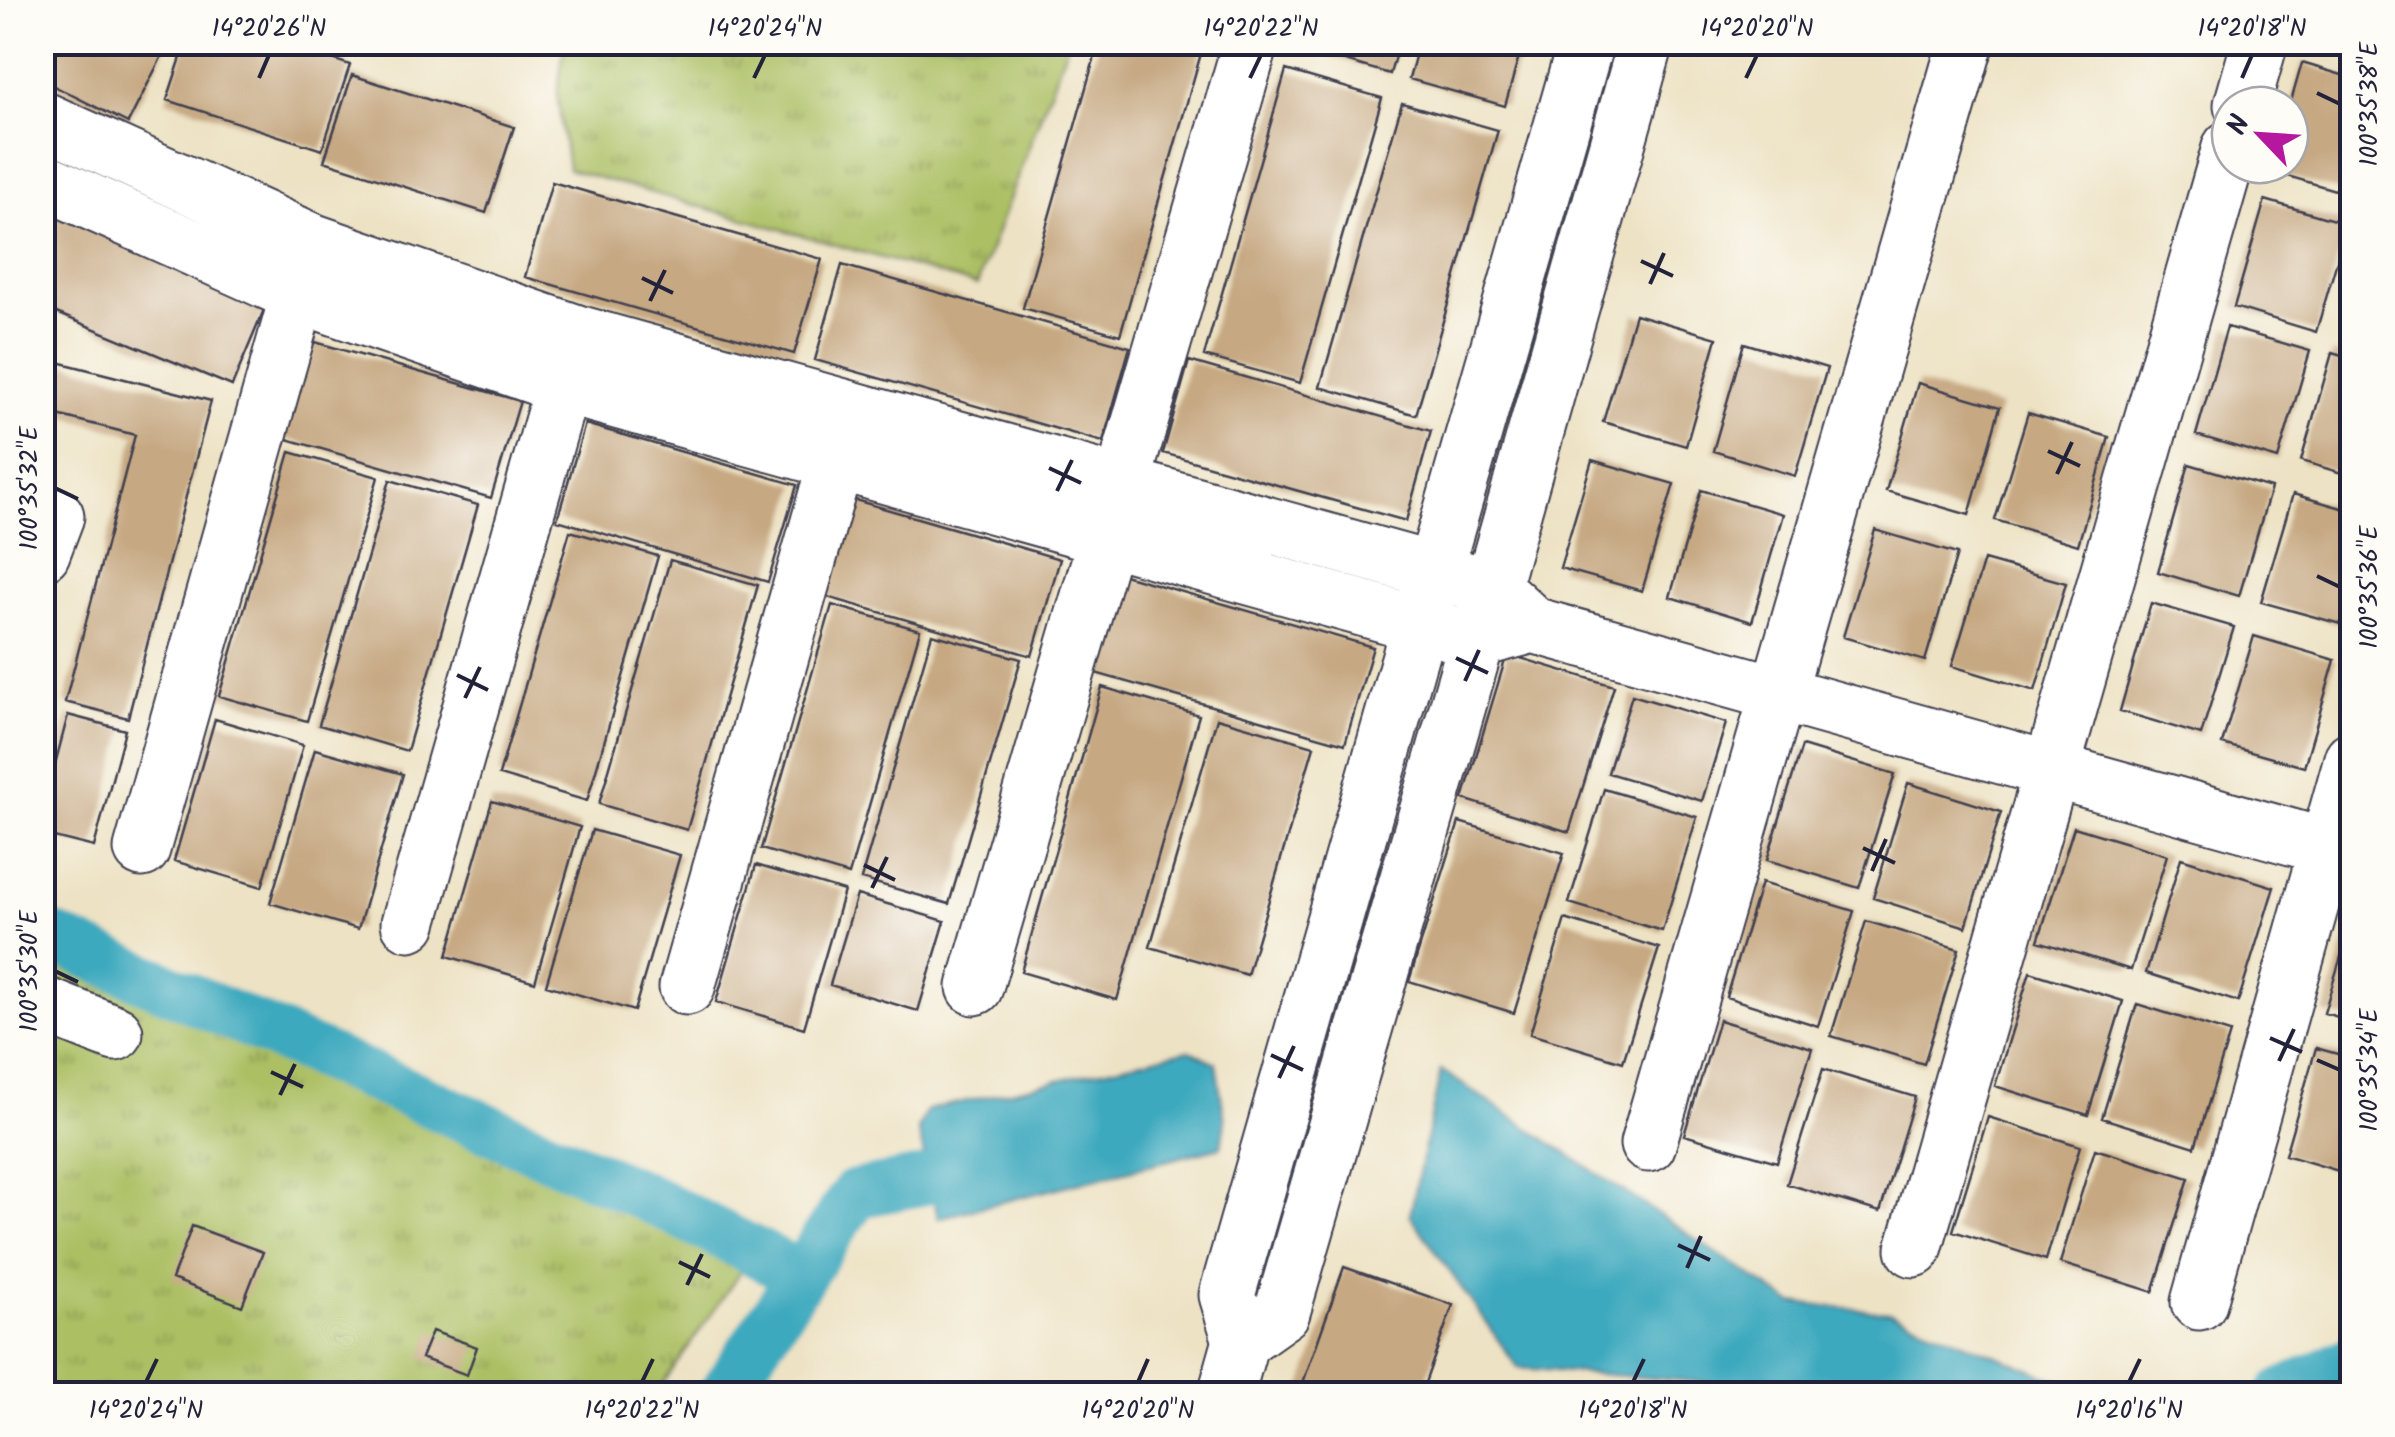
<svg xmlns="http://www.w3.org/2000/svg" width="2395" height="1437" font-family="Kalam,sans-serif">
<defs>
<pattern id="grass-tufts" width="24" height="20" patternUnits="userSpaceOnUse" patternTransform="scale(2.5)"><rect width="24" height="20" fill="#acbf63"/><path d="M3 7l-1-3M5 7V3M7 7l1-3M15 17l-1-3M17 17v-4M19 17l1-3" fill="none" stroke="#8c9b53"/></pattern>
</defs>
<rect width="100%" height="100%" fill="#fdfcf7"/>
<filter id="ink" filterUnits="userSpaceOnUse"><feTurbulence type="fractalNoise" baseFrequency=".01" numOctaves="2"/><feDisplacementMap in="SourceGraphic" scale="20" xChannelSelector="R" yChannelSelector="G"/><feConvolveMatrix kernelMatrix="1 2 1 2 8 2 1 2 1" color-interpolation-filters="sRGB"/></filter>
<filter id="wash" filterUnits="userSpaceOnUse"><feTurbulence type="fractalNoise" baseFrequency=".0048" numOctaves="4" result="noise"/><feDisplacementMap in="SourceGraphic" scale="40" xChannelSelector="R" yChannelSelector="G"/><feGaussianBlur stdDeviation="2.25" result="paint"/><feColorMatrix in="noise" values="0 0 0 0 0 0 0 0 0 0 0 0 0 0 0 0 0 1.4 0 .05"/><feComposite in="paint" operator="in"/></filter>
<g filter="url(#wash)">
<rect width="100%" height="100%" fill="#ede2c4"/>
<path fill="url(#grass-tufts)" stroke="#67704f" stroke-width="2.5" d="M565 42H1068V43L977 285 568 169 557 95Z
M42 954 745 1265 656 1394H43Z"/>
<path fill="#3ea9be" stroke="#30667c" stroke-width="2.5" d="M1189 1050 1216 1063 1225 1121 1221 1147 938 1218 918 1129 927 1110Z
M1441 1070 1792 1303 1889 1312 2091 1394H1792L1702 1382 1518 1368 1410 1215Z"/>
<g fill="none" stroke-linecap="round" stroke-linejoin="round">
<path stroke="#3ea9be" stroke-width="50" d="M42 933 646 1197 801 1275
M723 1394 855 1194 997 1166
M2282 1394 2352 1360"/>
</g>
<g id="blocks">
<path fill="#c6a882" d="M42 42H169L128 123 42 80Z
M186 42H282L350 65 322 150 167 100Z
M1099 42H1175L1202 50 1120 335 1023 308Z
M1294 42H1399L1390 74 1293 46Z
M1419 42H1523L1505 106 1409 79Z
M2302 63 2352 78V195L2271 171 2272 165H2290V105Z
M1286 70 1382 98 1300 383 1204 356Z
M352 75 514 127 486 213 324 161Z
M1402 103 1498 130 1416 415 1320 387Z
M552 182 822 259 794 354 525 277Z
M2265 200 2348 224 2316 332 2234 307Z
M42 205 268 300 232 386 42 307Z
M842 265 1130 347 1103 442 815 360Z
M1635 314 1717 338 1686 446 1603 422Z
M2227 327 2310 351 2278 459 2196 435Z
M308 340 520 401 491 498 280 437Z
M1744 343 1827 368 1795 476 1713 451Z
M2332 353 2352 359V476L2301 461Z
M42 358 211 401 128 718 65 702 135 435 42 411Z
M1189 361 1431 431 1406 521 1163 453Z
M1918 383 2000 407 1969 515 1886 491Z
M2028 413 2109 437 2078 545 1995 520Z
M585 424 797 485 768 582 557 520Z
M290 452 378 477 307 721 219 696Z
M1592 460 1674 484 1642 591 1560 568Z
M2189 464 2271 488 2239 596 2158 572Z
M390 480 478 505 407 751 319 725Z
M1701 490 1783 514 1752 622 1670 597Z
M2293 494 2352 511V595L2344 625 2261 602Z
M848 498 1060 559 1032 656 820 595Z
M1875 530 1957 554 1925 661 1843 637Z
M570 531 658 556 587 801 499 775Z
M670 560 758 585 687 830 599 804Z
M1984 560 2066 583 2035 691 1952 666Z
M1117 573 1373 647 1345 744 1088 671Z
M2151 603 2234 627 2201 735 2120 711Z
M832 605 920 630 849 875 761 849Z
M932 634 1021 659 949 904 861 879Z
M2254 636 2335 660 2304 767 2222 744Z
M1507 654 1614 686 1569 832 1463 799Z
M1102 687 1199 715 1117 1000 1021 972Z
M1632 695 1726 723 1702 801 1608 773Z
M68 715 125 730 94 847 42 834V814Z
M1217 718 1314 746 1247 975 1150 947Z
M215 719 303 745 262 887 174 861Z
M1802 746 1895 774 1859 888 1767 860Z
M315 749 403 774 358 929 270 903Z
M1908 783 2001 812 1966 927 1873 898Z
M1604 789 1697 817 1662 931 1569 903Z
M492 801 580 827 535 982 447 956Z
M1459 822 1564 853 1514 1013 1409 981Z
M2074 827 2167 855 2131 970 2038 941Z
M592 830 680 855 634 1011 546 985Z
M2181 858 2274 887 2238 1002 2146 973Z
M756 865 844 891 804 1028 716 1002Z
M1761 883 1854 911 1818 1026 1726 997Z
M857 895 945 921 918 1011 830 985Z
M1565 919 1659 948 1623 1062 1530 1034Z
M2352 920V1021L2324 1013Z
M1866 921 1959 949 1924 1064 1831 1036Z
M2030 972 2123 1001 2088 1115 1995 1086Z
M2137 1004 2230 1033 2195 1147 2102 1118Z
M1719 1020 1812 1048 1777 1162 1684 1135Z
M2316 1048 2352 1058V1175L2285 1155Z
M1823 1069 1915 1097 1880 1212 1787 1184Z
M1988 1117 2080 1146 2046 1260 1953 1231Z
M2095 1149 2189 1178 2153 1292 2060 1263Z
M192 1226 263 1252 242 1306 172 1279Z
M1344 1267 1453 1305 1421 1394H1299Z
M432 1331 477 1347 467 1375 421 1358Z"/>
</g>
</g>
<g filter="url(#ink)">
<use href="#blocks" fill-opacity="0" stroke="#403f50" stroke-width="2.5"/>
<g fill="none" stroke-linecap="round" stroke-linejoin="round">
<g stroke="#403f50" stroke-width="59">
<path id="minor" d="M2242 105 2260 42
M44 120 314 242 577 333 1492 587 1533 625 2352 854
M42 180 296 294 563 386 1477 640 1533 625
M42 553 56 516
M142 849 308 260
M409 923 573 349
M687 987 846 427
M975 987 1251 42
M42 1004 115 1033
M1648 1144 1966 42
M1914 1249 2230 148
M2199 1302 2352 759
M1241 1341 1282 1312 1477 640 1646 42
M1226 1394 1241 1341 1227 1295 1586 42"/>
</g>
<use href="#minor" stroke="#fff" stroke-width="55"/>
</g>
</g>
<path fill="none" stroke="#22223b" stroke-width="4" d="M259 78 269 55M754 78 765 55M1250 78 1261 55M1746 78 1757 55M2242 78 2252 55M2317 93 2340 104M1641 261 1673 276M642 278 673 293M1650 284 1664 253M650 301 665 270M2048 451 2080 466M1049 468 1081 483M2057 474 2072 442M55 488 78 499M1057 491 1072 460M2317 576 2340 587M1456 658 1488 673M457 675 488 690M1465 681 1479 650M465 698 480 667M1863 848 1895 863M864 865 895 880M1872 871 1886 839M872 888 887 857M55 971 78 982M2270 1038 2302 1052M1271 1055 1303 1070M2317 1060 2340 1070M2279 1061 2294 1029M271 1072 303 1087M1279 1078 1294 1046M280 1095 295 1064M1678 1245 1710 1260M679 1262 710 1277M1687 1268 1701 1236M687 1285 702 1254M146 1382 157 1359M642 1382 653 1359M1138 1382 1148 1359M1633 1382 1644 1359M2129 1382 2140 1359"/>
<rect width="2395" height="1437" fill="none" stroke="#fdfcf7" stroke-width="110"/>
<g transform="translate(2260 135) rotate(295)"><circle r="48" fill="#fdfcf7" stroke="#a5a5ac" stroke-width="2.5"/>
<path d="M0-8L18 38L0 25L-18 38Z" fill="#b5179e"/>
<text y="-15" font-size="28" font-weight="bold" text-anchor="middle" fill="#22223b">N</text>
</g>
<rect x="55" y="55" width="2285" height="1327" fill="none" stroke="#22223b" stroke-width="4"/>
<g font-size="25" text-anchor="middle" fill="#22223b">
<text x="269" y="36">14°20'26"N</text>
<text x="765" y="36">14°20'24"N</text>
<text x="1261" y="36">14°20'22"N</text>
<text x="1757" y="36">14°20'20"N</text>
<text x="2252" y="36">14°20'18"N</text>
<text transform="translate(2368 104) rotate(-90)" y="9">100°35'38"E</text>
<text transform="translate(28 488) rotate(-90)" y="9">100°35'32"E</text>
<text transform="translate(2368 587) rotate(-90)" y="9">100°35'36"E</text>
<text transform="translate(28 971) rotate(-90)" y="9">100°35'30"E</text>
<text transform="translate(2368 1070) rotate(-90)" y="9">100°35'34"E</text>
<text x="146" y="1418">14°20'24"N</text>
<text x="642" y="1418">14°20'22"N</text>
<text x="1138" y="1418">14°20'20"N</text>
<text x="1633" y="1418">14°20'18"N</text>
<text x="2129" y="1418">14°20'16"N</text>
</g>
</svg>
